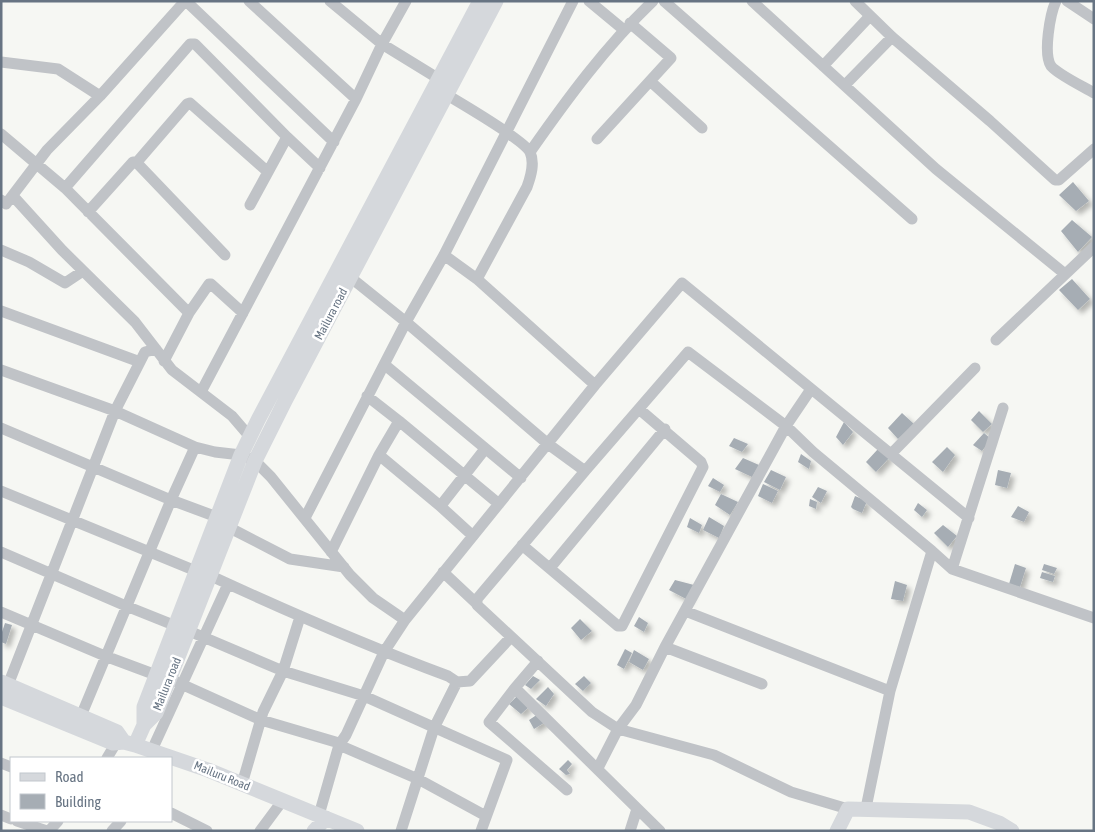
<svg xmlns="http://www.w3.org/2000/svg" width="1095" height="832" font-family="'Asap Condensed',sans-serif">
<defs>
<filter id="shadow"><feDropShadow dx="4" dy="4" stdDeviation="2.5" flood-color="#0004"/></filter>
</defs>
<rect width="100%" height="100%" fill="#f6f7f3"/>
<path fill="#a6adb4" filter="url(#shadow)" d="M1073 182 1089 201 1076 211 1059 195Z
M1072 220 1092 237 1078 252 1061 231Z
M1072 279 1090 299 1078 310 1059 290Z
M979 411 992 424 983 432 971 420Z
M902 413 914 424 898 439 888 428Z
M844 422 853 432 843 445 836 437Z
M984 433 991 439 982 451 973 445Z
M734 438 748 444 742 452 729 446Z
M947 447 955 455 943 472 932 462Z
M878 449 890 457 876 472 866 462Z
M801 454 811 461 809 469 798 462Z
M743 458 759 465 752 477 735 469Z
M771 470 786 477 780 490 764 482Z
M998 470 1011 473 1007 488 995 485Z
M713 478 724 485 720 492 708 486Z
M763 484 778 491 772 503 758 496Z
M818 487 827 491 821 503 812 497Z
M721 494 738 502 730 515 715 505Z
M855 496 867 501 862 513 853 509 851 507Z
M810 499 817 502 816 509 809 506Z
M918 503 927 510 922 517 914 510Z
M1018 506 1029 512 1024 522 1011 517Z
M709 517 724 526 719 538 703 530Z
M690 518 702 525 699 533 687 527Z
M943 525 957 536 948 547 934 533Z
M1015 564 1026 568 1020 587 1009 584Z
M1044 564 1057 568 1054 574 1042 570Z
M1042 572 1055 576 1053 582 1040 578Z
M675 580 694 585 688 600 669 590Z
M895 581 907 585 903 601 891 599Z
M639 617 648 623 644 632 634 626Z
M580 619 592 631 581 640 571 628Z
M5 623 12 625 6 644 1 642V635Z
M625 649 632 653 624 669 617 665Z
M634 650 649 659 643 670 629 662Z
M533 676 540 680 531 689 525 685Z
M584 676 591 683 583 691 575 684Z
M548 687 554 694 546 706 536 699Z
M518 695 529 707 521 714 509 704Z
M538 714 547 721 534 729 529 720Z
M568 760 572 764 567 770 570 774 566 775 559 769Z"/>
<g fill="none" stroke-linecap="round" stroke-linejoin="round">
<path stroke="#c0c3c7" stroke-width="11" d="M186 1 334 142
M249 1 356 99
M330 1 382 44 439 79
M589 1 624 30
M664 1 912 219
M752 1 936 169 1065 274
M855 1 892 37 990 121 1055 180H1059L1094 149
M1056 1C1050 14 1043 54 1051 66 1057 74 1084 87 1094 93
M1067 1 1094 19
M1 62 58 69 100 96
M823 66 870 16
M650 81 702 128
M845 85 892 37
M447 95C462 104 524 140 530 152 535 163 531 176 527 187L477 279
M1 134 65 188
M597 139 671 58 630 23
M530 152C567 99 606 46 653 1
M137 162 187 104 190 103 268 172
M13 196 62 250 135 322 172 370 232 416 250 437
M1 200 6 204 47 150 100 96 185 1
M250 205 287 137
M88 212 133 162H136L225 255
M1 250 29 262 65 283 83 271
M444 255 477 279 595 385
M350 277 406 322 548 444 585 471 688 352 786 426 813 452 932 551
M1 311 140 362
M189 313 65 188 190 44H195L287 137 320 168
M996 340 1094 247
M164 361 189 313 209 284H211L243 313
M385 365 521 478
M1 370 115 411 195 447 215 452 241 455 255 461 271 477 350 575 373 598 405 620 384 652 346 735 339 745 319 815
M201 392 356 99 382 44 406 1
M399 421 499 504
M1 428 171 500 217 517
M891 454 975 368
M379 455 439 505 442 504 485 449
M585 471 477 599V605L592 712 618 729 714 755 791 792 848 809
M1 491 196 571
M439 505 473 536
M305 518 406 322 444 255 573 1
M230 528 290 559 344 567
M522 545 618 626H622L703 467 701 462 639 409
M1 552 126 606 176 626
M331 552 379 455 399 421 367 396
M550 568 665 429
M952 569 1003 408
M443 572 476 603
M211 576C289 612 367 646 448 676L457 682 434 728 401 831
M685 611 890 691 866 808
M1 612 105 656 156 675
M405 620 595 385 682 283 969 518
M189 631 283 671 364 696 507 760 481 831
M665 647 762 684
M538 661 515 688 489 722 567 790
M170 679 261 720 339 743V745L418 779 486 816
M457 682 470 681 511 637
M8 685 115 411 145 352 156 349
M515 688 660 831
M890 691 932 551 952 569 1094 618
M81 716 171 500 195 447
M152 750 228 584
M107 758 119 738
M1 763 11 767
M598 768 618 729 636 705 665 647 786 426 811 389
M242 784 263 712 283 671 300 617
M171 813 207 831
M1 815 11 819
M17 821 47 831
M49 831 58 821
M112 831 121 821
M260 831 283 800
M630 831 637 809"/>
<path stroke="#d5d8dc" stroke-width="15" d="M1 682 117 732 124 742
M1 697 113 743 124 742 135 745 208 770 357 831
M144 725V707L241 455 258 420 480 1
M135 745 144 725 156 713 255 461 285 401 496 1
M314 831 326 818
M837 831 848 809 969 812 999 823 1012 831"/>
</g>
<g text-anchor="middle" stroke-width="5" stroke-linejoin="round" paint-order="stroke">
<g font-size="12" fill="#677483" stroke="#fff">
<text transform="translate(331 314) rotate(-62)" y="4">Mailura road</text>
<text transform="translate(167 684) rotate(-68)" y="4">Mailura road</text>
<text transform="translate(222 776) rotate(22)" y="4">Mailuru Road</text>
</g>
</g>
<rect width="1095" height="832" fill="none" stroke="#677483" stroke-width="5"/>
<rect x="10" y="757" width="162" height="65" fill="#ffffff" stroke="#c2c7cd"/>
<rect x="20" y="773" width="25" height="8" fill="#d5d8dc" stroke="#c2c7cd"/>
<text x="55" y="782" font-size="15" fill="#677483">Road</text>
<rect x="20" y="794" width="25" height="15" fill="#a6adb4" stroke="#c2c7cd"/>
<text x="55" y="807" font-size="15" fill="#677483">Building</text>
</svg>
